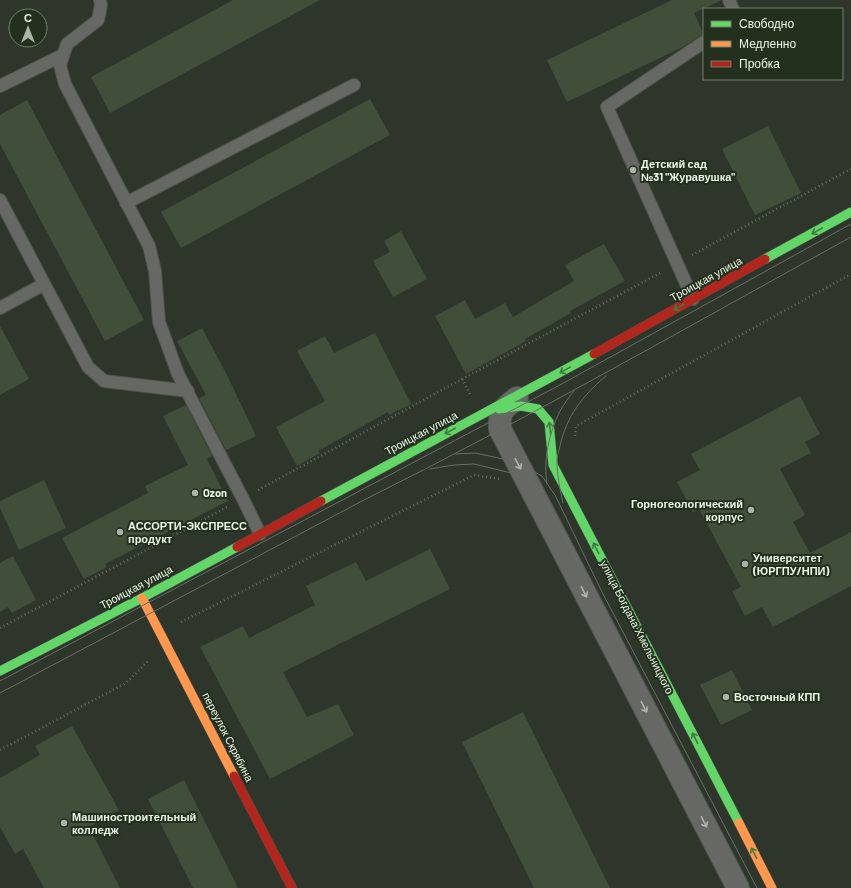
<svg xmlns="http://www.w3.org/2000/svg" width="851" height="888" font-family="Barlow,sans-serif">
<rect width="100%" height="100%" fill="#2e362b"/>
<path fill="#404e3a" d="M233 0H320L110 113 91 77Z
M672 0H722L694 13 704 35 700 36 683 47 567 102 547 60Z
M370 99 390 135 181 248 161 212Z
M27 100 144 320 105 341 0 144V115Z
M768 126 801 193 755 215 722 149Z
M401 231 427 279 393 297 373 261 390 252 384 241Z
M604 244 625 281 570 311 571 313 525 339 526 341 466 374 435 316 465 300 475 319 505 303 513 317 574 281 565 265Z
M0 326 29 379 0 395Z
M202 328 227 375 256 436 226 450 199 398 206 395 177 341Z
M375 333 411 404 389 415 388 412 318 451 320 453 297 466 276 427 325 401 297 351 325 336 334 353Z
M800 396 820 434 805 442 811 453 780 469 805 515 793 522 810 553 851 532V586L773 627 762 607 745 616 732 591 741 587 699 509 693 512 677 482 700 470 691 454Z
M186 405 212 456 207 459 228 501 105 564 107 567 84 579 62 538 148 493 145 486 188 465 163 416Z
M44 480 66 528 19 550 0 508V501Z
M430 549 450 589 283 672 307 717 338 704 354 735 270 779 200 647 243 626 249 638 315 605 306 586 356 562 366 581Z
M13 556 36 600 12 613 8 607 0 612V563Z
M732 670 752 710 721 725 700 685Z
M523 712 610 888H534L462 742Z
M72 726 119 810 89 827 120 888H44L23 849 15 854 0 827V778L40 755 35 746Z
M184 780 238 888H193L148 799Z"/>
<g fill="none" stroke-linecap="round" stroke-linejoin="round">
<g stroke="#4d544a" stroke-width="14">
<path id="lane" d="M100 0 101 5 98 20 67 44 60 65 65 84 149 246 155 271 159 322 178 374 243 499 260 534
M729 0 733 9
M0 86 63 55
M0 200 88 367 104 381 188 391
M126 203 354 85
M693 299 607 107 704 42
M0 308 44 284"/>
</g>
<g stroke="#4d544a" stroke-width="24">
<path id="street" d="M517 398C503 409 499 410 500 429L738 888"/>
</g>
<g stroke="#4d544a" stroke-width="10">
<path id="fast" d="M765 259 851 212
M499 409 521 406 538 409 549 422 553 465 739 823
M321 501 594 354
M0 671 142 598 237 547"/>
</g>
<g stroke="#4d544a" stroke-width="10">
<path id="slow" d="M142 598 234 776
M739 823 772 888"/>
</g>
<g stroke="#4d544a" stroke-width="10">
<path id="jam" d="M594 354 765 259
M237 547 321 501
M234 776 292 888"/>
</g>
<path stroke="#696c67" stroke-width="2.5" stroke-dasharray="1 3" stroke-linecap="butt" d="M692 255 851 169
M462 379 470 394
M575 436 576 426 851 274
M258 490 462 379 662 272
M181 622 474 475 500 479
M0 628 227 507
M0 750 126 683 149 660"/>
<use href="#lane" stroke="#656863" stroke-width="12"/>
<use href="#street" stroke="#656863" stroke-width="22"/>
<use href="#fast" stroke="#63d668" stroke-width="9"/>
<use href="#slow" stroke="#ff974d" stroke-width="9"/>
<use href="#jam" stroke="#b3261e" stroke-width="9"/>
<path stroke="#696d67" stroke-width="1" d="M456 454 475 453 517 462 542 476 555 495 602 592 757 888
M430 469 454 465 474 464 511 473 534 485 545 500 748 888
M547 484C543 460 549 433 560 411 564 404 569 397 574 391
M563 503C560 490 557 475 557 461 557 456 559 451 560 446 566 417 583 395 606 376
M0 681 558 386 851 224
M0 693 364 500C529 418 689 326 851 237"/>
</g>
<defs><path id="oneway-shaft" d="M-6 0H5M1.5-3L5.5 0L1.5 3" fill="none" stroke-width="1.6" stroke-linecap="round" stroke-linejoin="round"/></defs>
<g stroke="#407b3f">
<use href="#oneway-shaft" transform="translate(817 231) rotate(151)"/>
<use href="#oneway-shaft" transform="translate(679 307) rotate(151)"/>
<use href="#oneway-shaft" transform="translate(565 370) rotate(151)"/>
<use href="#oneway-shaft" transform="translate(550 428) rotate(-96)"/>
<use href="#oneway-shaft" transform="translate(450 431) rotate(152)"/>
<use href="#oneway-shaft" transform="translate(596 548) rotate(-117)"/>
<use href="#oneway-shaft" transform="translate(695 738) rotate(-117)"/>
<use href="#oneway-shaft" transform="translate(754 853) rotate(-117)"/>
</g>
<g stroke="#b0b6ad">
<use href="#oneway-shaft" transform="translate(518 464) rotate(62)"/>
<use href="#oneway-shaft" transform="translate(584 592) rotate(63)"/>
<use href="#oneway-shaft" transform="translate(644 707) rotate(63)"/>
<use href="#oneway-shaft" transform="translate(704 822) rotate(63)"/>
</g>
<g fill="#aab3a7" stroke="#23301d" stroke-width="1.5">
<circle cx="633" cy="170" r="4"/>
<circle cx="195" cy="493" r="4"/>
<circle cx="751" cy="510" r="4"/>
<circle cx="120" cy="532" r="4"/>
<circle cx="745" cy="564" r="4"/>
<circle cx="726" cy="697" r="4"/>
<circle cx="64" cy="823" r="4"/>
</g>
<g text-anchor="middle" stroke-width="4" stroke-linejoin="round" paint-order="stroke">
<g font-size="11" font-weight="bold" fill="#edf6ea" stroke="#23301d" text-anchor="start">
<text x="641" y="168">Детский сад<tspan x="641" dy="13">№31 "Журавушка"</tspan></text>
<text x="203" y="497">Ozon</text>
<text x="743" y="508" text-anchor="end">Горногеологический<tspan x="743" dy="13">корпус</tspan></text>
<text x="128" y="530">АССОРТИ-ЭКСПРЕСС<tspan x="128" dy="13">продукт</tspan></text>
<text x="753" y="562">Университет<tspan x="753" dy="13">(ЮРГПУ/НПИ)</tspan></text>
<text x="734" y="701">Восточный КПП</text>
<text x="72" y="821">Машиностроительный<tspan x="72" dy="13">колледж</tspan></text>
</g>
<g font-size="11" fill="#edf6ea" stroke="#23301d">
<text transform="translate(706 279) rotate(-29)" y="4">Троицкая улица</text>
<text transform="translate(421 433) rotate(-28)" y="4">Троицкая улица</text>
<text transform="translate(136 587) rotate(-28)" y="4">Троицкая улица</text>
<text transform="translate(637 627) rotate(63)" y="4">улица Богдана Хмельницкого</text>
<text transform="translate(228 737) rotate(63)" y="4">переулок Скрябина</text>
</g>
</g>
<rect x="703" y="8" width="140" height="72" fill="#23301d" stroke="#747f6f"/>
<rect x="711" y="21" width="20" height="6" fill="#63d668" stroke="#747f6f"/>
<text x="739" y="28" font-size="12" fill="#edf6ea">Свободно</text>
<rect x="711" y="41" width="20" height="6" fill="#ff974d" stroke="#747f6f"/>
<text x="739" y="48" font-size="12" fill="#edf6ea">Медленно</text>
<rect x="711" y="61" width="20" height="6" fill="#b3261e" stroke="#747f6f"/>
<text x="739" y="68" font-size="12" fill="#edf6ea">Пробка</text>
<g transform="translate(28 28)"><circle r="19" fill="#23301d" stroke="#747f6f"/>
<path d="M0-3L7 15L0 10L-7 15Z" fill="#aab3a7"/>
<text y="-6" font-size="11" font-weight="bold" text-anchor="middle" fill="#edf6ea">С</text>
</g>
</svg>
